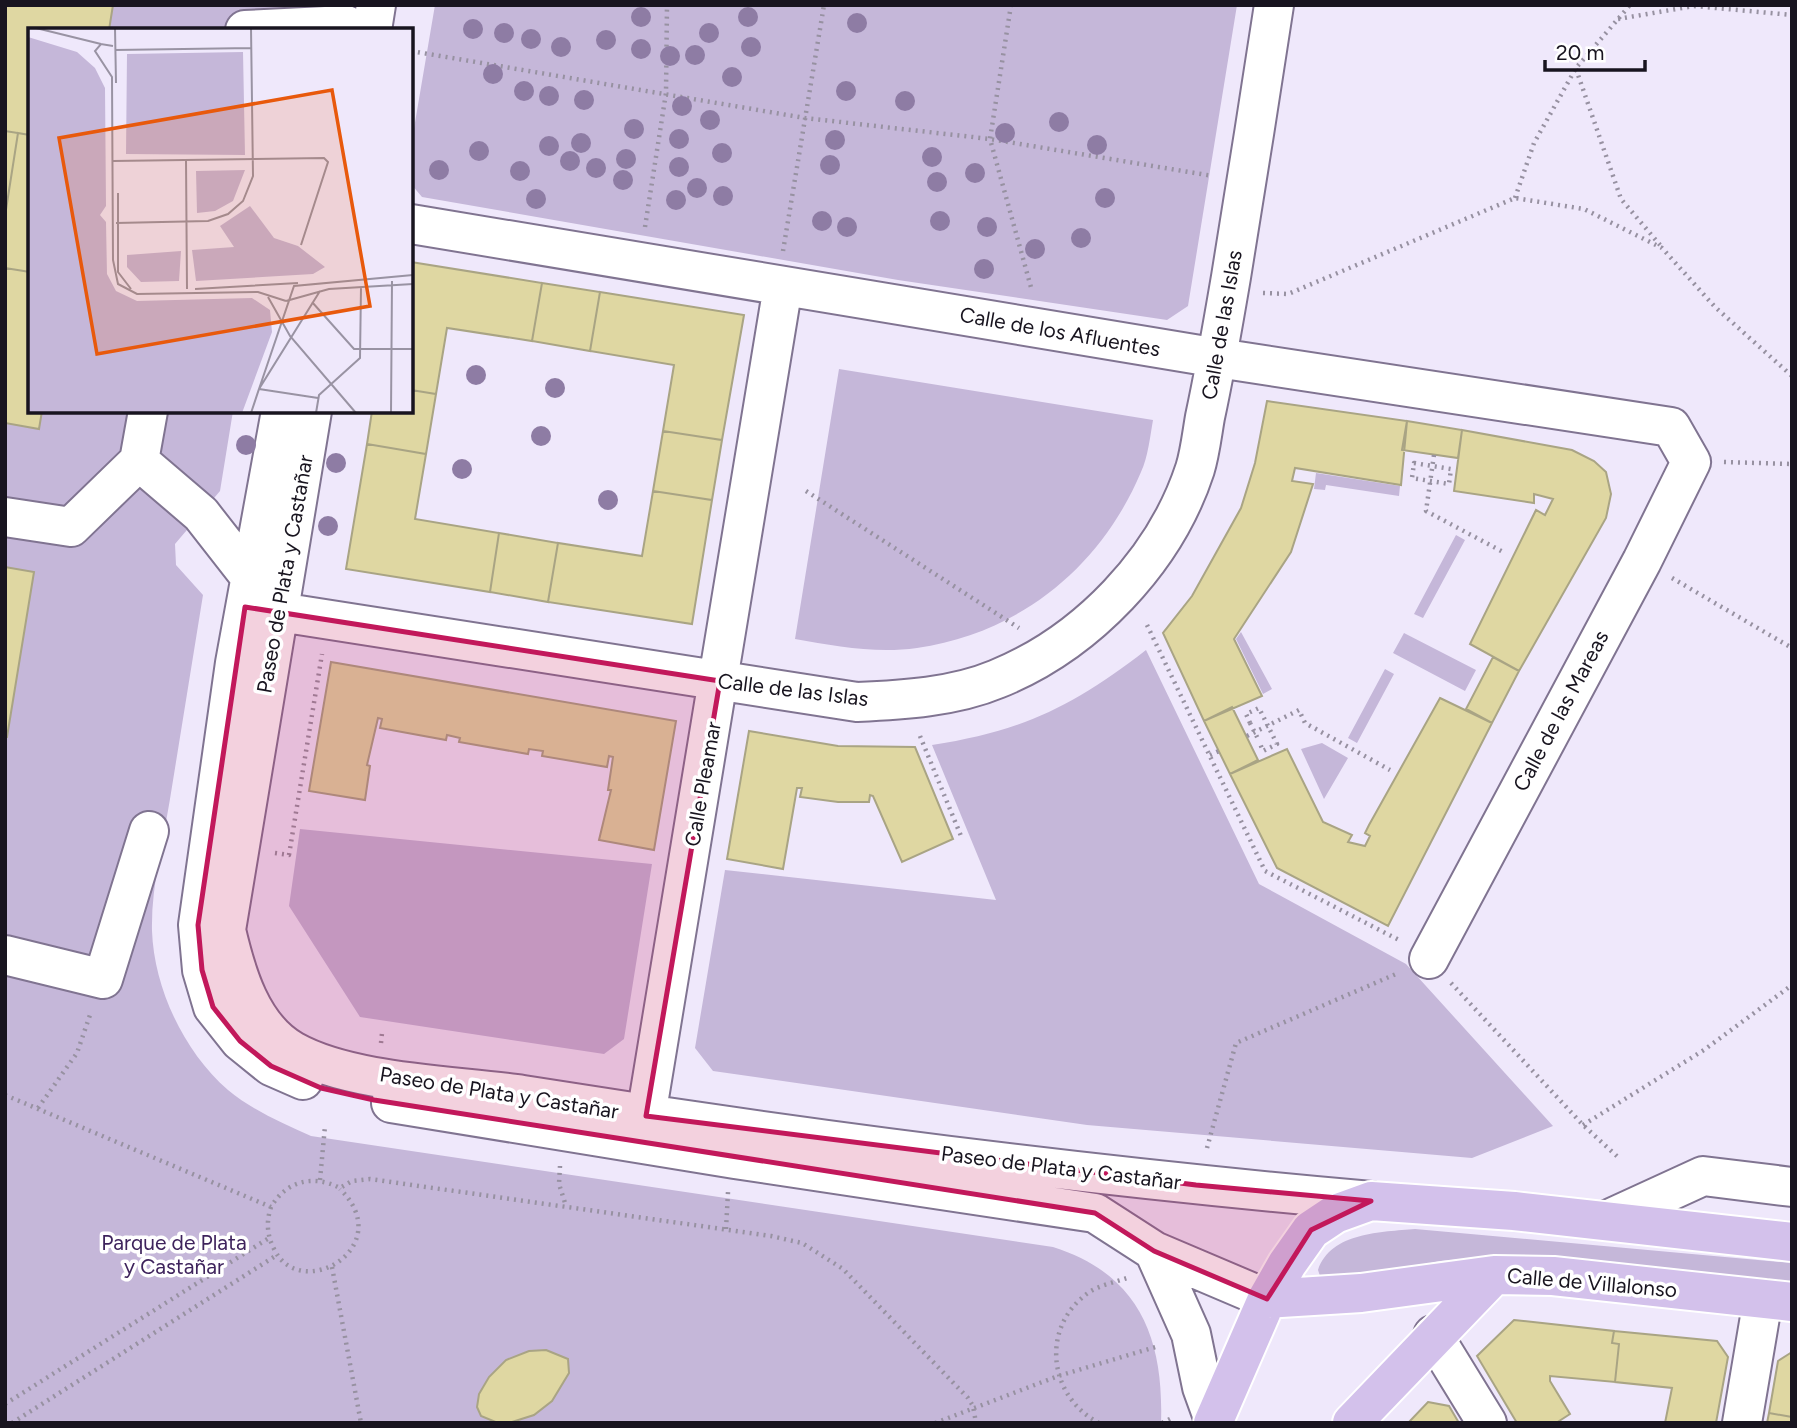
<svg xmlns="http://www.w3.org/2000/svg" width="1797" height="1428" font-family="Figtree,sans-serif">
<rect width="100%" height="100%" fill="#efe8fb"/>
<path fill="#c5b7d9" d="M5 5H300L294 30H30V411H233L220 491 175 544 176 565 203 595C192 663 181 731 170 799 163 842 151 887 152 931 154 988 184 1052 228 1090 252 1110 282 1123 311 1136L1053 1247C1139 1274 1164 1338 1161 1423H5Z
M435 5H1237L1188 306 1167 320 898 280 422 197 411 184V146Z
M839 369 1153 420C1150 437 1148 457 1141 472 1101 567 1020 633 917 648 876 654 835 646 795 639Z
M1316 473 1400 486 1399 496 1326 485 1325 490 1314 489Z
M1456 535 1465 540 1423 618 1414 614Z
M1241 632 1272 689 1263 694 1236 639Z
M1404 633 1476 670 1465 691 1393 653Z
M1146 650 1259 884 1406 964 1553 1126 1472 1158 1087 1125 713 1071 695 1048 725 870 996 900 932 745C1023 731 1074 706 1146 650Z
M1385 669 1394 674 1357 743 1348 738Z
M1322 743 1348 758 1324 799 1301 749Z
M300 829 652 864 624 1039 604 1054 360 1017 289 906Z
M1415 1229 1792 1263V1284L1509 1255 1440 1261 1370 1276 1321 1279 1318 1270C1331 1232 1382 1232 1415 1229Z"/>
<path fill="#dfd7a2" stroke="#a9a484" stroke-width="2" d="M5 5H113L109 30H30V135L5 131Z
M5 131 18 133 5 216Z
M18 133 30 135V272L5 268V216Z
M411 262 542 283 532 341 447 328 436 394 411 390Z
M5 268 30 272V411H42L39 429 5 423Z
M542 283 600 292 590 351 532 341Z
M600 292 744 315 722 440 663 431 674 365 590 351Z
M411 390 436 394 426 454 367 444 372 411H411Z
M1267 401 1407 421 1401 485 1295 468 1292 481 1313 484 1291 552 1234 639 1262 696 1204 721 1163 633 1192 596 1241 508 1255 463Z
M1407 421 1462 430 1458 458 1402 450Z
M1462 430 1572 450 1594 461 1606 472 1611 494 1606 518 1519 671 1470 644 1536 510 1545 515 1553 499 1534 494V503L1454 491Z
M663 431 722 440 712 500 653 491Z
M367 444 426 454 415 519 499 533 490 592 346 569Z
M653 491 712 500 692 624 548 602 558 543 642 556Z
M499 533 558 543 548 602 490 592Z
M5 567 34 572 7 737H5Z
M1493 657 1519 671 1492 723 1466 709Z
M331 662 676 721 654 850 599 840 611 790H608L613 757 609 756 607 767 542 756 543 751 529 749 528 754 459 742 460 738 447 735 446 740 380 728 382 719 378 718 367 765 370 766 365 800 309 791Z
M1440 698 1492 723 1388 926 1277 868 1230 774 1287 749 1323 822 1352 835 1348 842 1365 846 1370 836 1365 833 1369 825Z
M1232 707 1258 760 1230 774 1204 721Z
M749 731 838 746 915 747 953 839 902 862 873 796 870 795 869 802H838L800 797 802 788H797L783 869 727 859Z
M1514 1320 1614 1331 1612 1343 1619 1344 1615 1382 1550 1376V1381L1570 1414 1556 1423H1517L1477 1356Z
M1614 1331 1717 1341 1728 1357 1716 1423H1665L1672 1388 1615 1382 1619 1344 1612 1343Z
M546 1350 568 1359 569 1373 552 1401 534 1415 512 1422 498 1423 481 1416 477 1407 479 1394 489 1377 506 1360 529 1351Z
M1792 1352V1417L1769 1413 1778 1361Z
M1428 1402 1449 1406 1459 1423H1408Z
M1769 1413 1792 1417V1423H1767Z"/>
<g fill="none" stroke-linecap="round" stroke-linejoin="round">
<g stroke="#807491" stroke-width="42">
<path id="minor" d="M245 30 346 25
M372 30 376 5
M411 224 1218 358 1671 427 1691 462 1642 561 1429 959
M281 411 235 663 198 925 202 970 213 1007 240 1041 271 1066 303 1080
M312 411 226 930C236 973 251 1027 293 1051 352 1084 456 1085 523 1095 805 1140 1088 1176 1371 1201
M139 461 201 514 251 578
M5 517 71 527 139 461 148 411
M254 608 857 702C903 700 954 697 997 679 1086 643 1165 561 1195 469 1200 453 1202 434 1205 417 1215 371 1223 324 1231 277 1246 186 1260 96 1274 5
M5 955 103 979 149 831
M391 1103 735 1159 1095 1213 1154 1251 1267 1299
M646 1116 783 286
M1607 1220 1703 1176 1792 1187
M1154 1251 1191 1334 1202 1387 1215 1423
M1433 1335 1487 1423
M1742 1423 1763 1299"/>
</g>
<g stroke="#fff" stroke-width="42">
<path id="major" d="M1267 1299 1361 1293 1494 1275 1553 1276 1792 1302
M1213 1423 1267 1299 1287 1264 1311 1230 1335 1214 1371 1201 1514 1211 1792 1242
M1352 1423 1494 1275"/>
</g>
<path stroke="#9791a1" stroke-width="4.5" stroke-dasharray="2 5" stroke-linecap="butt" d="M1011 5 990 139 1032 291
M1618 19 1694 6 1792 15
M411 51 805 118 990 139 1213 176
M1576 69 1621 199 1660 245
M1515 198 1534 143 1576 68 1630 5
M645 227 666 93 667 5
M783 251 824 5
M1263 293 1288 294 1515 198 1584 209 1662 248 1715 307 1792 376
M1434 455 1426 511 1505 553
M1724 462 1792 464
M1414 463 1451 469 1449 484 1412 478Z
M806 491 1019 628
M1672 578 1792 648
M1147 625 1265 871 1399 940
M1250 723 1246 714 1259 708 1277 744 1263 751 1259 741
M920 736 961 836
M1247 736 1299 710 1305 723 1390 770
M1210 755 1219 751
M275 853 289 855 322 654
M1451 983 1583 1125 1620 1159
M381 1043 382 1033
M5 1095 271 1207C286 1181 313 1174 340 1188L352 1181 370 1179 771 1236 802 1243 843 1269 968 1398 973 1406 976 1423
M38 1108 77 1053 91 1012
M1583 1125 1704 1050 1792 985
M1207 1148 1236 1043 1396 974
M560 1166 559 1184 566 1206
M320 1180 325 1126
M271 1207C266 1222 267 1235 274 1249 300 1304 399 1247 340 1189
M726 1229 728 1192
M332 1267 361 1423
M5 1404 269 1238
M12 1423 277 1255
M935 1423 1058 1376 1159 1346
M1099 1423C1047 1396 1040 1324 1091 1291 1101 1285 1115 1282 1127 1278
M1162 1423 1174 1417"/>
<use href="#minor" stroke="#fff" stroke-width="38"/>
<use href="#major" stroke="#d3c1eb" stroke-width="38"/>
<path stroke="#9791a1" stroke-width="4.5" stroke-dasharray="2 5" stroke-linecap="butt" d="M1250 723 1259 741"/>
</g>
<g fill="#8e7ca4">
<circle cx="641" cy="17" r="10"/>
<circle cx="748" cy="17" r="10"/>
<circle cx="857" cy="23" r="10"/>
<circle cx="473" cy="29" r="10"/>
<circle cx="504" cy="33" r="10"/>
<circle cx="709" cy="33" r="10"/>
<circle cx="531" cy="39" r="10"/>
<circle cx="606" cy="40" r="10"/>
<circle cx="561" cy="47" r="10"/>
<circle cx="751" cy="47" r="10"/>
<circle cx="641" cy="49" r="10"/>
<circle cx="695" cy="55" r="10"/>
<circle cx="670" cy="56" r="10"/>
<circle cx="493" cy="74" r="10"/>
<circle cx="732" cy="77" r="10"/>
<circle cx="524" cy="91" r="10"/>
<circle cx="846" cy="91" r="10"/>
<circle cx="549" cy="96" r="10"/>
<circle cx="584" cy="100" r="10"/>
<circle cx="905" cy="101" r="10"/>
<circle cx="682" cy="106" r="10"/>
<circle cx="710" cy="120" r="10"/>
<circle cx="1059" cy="122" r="10"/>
<circle cx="634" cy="129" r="10"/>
<circle cx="1005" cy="133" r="10"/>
<circle cx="679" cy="139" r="10"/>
<circle cx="835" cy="140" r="10"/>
<circle cx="581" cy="143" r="10"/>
<circle cx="1097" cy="145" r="10"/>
<circle cx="549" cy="146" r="10"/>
<circle cx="479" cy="151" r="10"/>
<circle cx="722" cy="153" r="10"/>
<circle cx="932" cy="157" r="10"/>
<circle cx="626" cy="159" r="10"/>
<circle cx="570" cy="161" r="10"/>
<circle cx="830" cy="165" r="10"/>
<circle cx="679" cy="167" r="10"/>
<circle cx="596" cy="168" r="10"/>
<circle cx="439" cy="170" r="10"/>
<circle cx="520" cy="171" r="10"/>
<circle cx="975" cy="173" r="10"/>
<circle cx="623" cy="180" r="10"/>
<circle cx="937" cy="182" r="10"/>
<circle cx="697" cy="188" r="10"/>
<circle cx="723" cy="196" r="10"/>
<circle cx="1105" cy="198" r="10"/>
<circle cx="536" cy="199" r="10"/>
<circle cx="676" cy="200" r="10"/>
<circle cx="822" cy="221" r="10"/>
<circle cx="940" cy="221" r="10"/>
<circle cx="847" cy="227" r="10"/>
<circle cx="987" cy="227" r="10"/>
<circle cx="1081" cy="238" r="10"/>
<circle cx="1035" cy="249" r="10"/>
<circle cx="984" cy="269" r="10"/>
<circle cx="476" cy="375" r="10"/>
<circle cx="555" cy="388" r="10"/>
<circle cx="541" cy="436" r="10"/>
<circle cx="246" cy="445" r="10"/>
<circle cx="336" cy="463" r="10"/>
<circle cx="462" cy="469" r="10"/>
<circle cx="608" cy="500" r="10"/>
<circle cx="328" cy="526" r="10"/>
</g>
<path fill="#c2185b" fill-opacity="0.2" stroke="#c2185b" stroke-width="5" stroke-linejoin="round" d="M245 607 720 681 646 1116 1196 1185 1371 1201 1311 1230 1267 1299 1154 1251 1095 1213 374 1100 321 1088 271 1066 240 1041 213 1007 202 970 198 925Z"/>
<g text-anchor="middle" stroke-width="7" stroke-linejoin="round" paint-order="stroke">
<g font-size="21" fill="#18141f" stroke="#fff">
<text transform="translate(1222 325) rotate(-80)" y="7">Calle de las Islas</text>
<text transform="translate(1060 332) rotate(10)" y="7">Calle de los Afluentes</text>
<text transform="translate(285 574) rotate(-80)" y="7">Paseo de Plata y Castañar</text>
<text transform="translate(793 690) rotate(7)" y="7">Calle de las Islas</text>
<text transform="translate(1561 711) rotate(-62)" y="7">Calle de las Mareas</text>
<text transform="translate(703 784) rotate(-80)" y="7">Calle Pleamar</text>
<text transform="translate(499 1093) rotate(9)" y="7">Paseo de Plata y Castañar</text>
<text transform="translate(1061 1168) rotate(7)" y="7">Paseo de Plata y Castañar</text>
<text transform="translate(1592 1283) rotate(5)" y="7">Calle de Villalonso</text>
</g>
<g font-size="21" fill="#3e235c" stroke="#fff">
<text x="174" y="1250">Parque de Plata<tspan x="174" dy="24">y Castañar</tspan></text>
</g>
</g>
<g transform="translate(28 28)">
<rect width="385" height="385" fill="#efe8fb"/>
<path d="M0 9 49 24 67 40 77 60 78 178 72 187 78 194 79 246 88 263 109 273 224 270 242 282 244 304 214 385H0ZM215 24 217 127 98 126 99 26ZM217 142 205 173 187 183 169 185 168 143ZM222 178 246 210 270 218 297 239 285 246 168 253 164 222 206 219 192 198ZM153 223 151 253 113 254 99 239V227Z" fill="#c5b7d9"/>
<path fill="none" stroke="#9993a3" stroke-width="2" d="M8 0 73 16M87 0 88 55M85 18 73 16 67 23 84 49 85 232 90 256 109 266 230 264 258 273M87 22 224 20M158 132 159 261M85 133 296 130 300 134 273 217M90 165V244L103 261M88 195 180 193 200 186 215 173 225 148 223 0M167 261 270 255M240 269 262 308 328 385M258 273 301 261 385 256M284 274 326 321H385M231 361 290 370M231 361 266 258 385 247M223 385 231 361 292 263M288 385 291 367 332 330 333 259M363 385 364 253"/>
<path fill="#e8590c" fill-opacity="0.15" stroke="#e8590c" stroke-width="3.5" d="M304 62 342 278 69 326 31 110Z"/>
<rect width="385" height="385" fill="none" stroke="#18141f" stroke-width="3.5"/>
</g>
<rect width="1797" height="1428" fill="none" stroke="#18141f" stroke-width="14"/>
<path d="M1545 60v10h100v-10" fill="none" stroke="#18141f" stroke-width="3.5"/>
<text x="1556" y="60" font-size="21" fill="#18141f" stroke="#ffffff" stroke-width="5" paint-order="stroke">20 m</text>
</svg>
